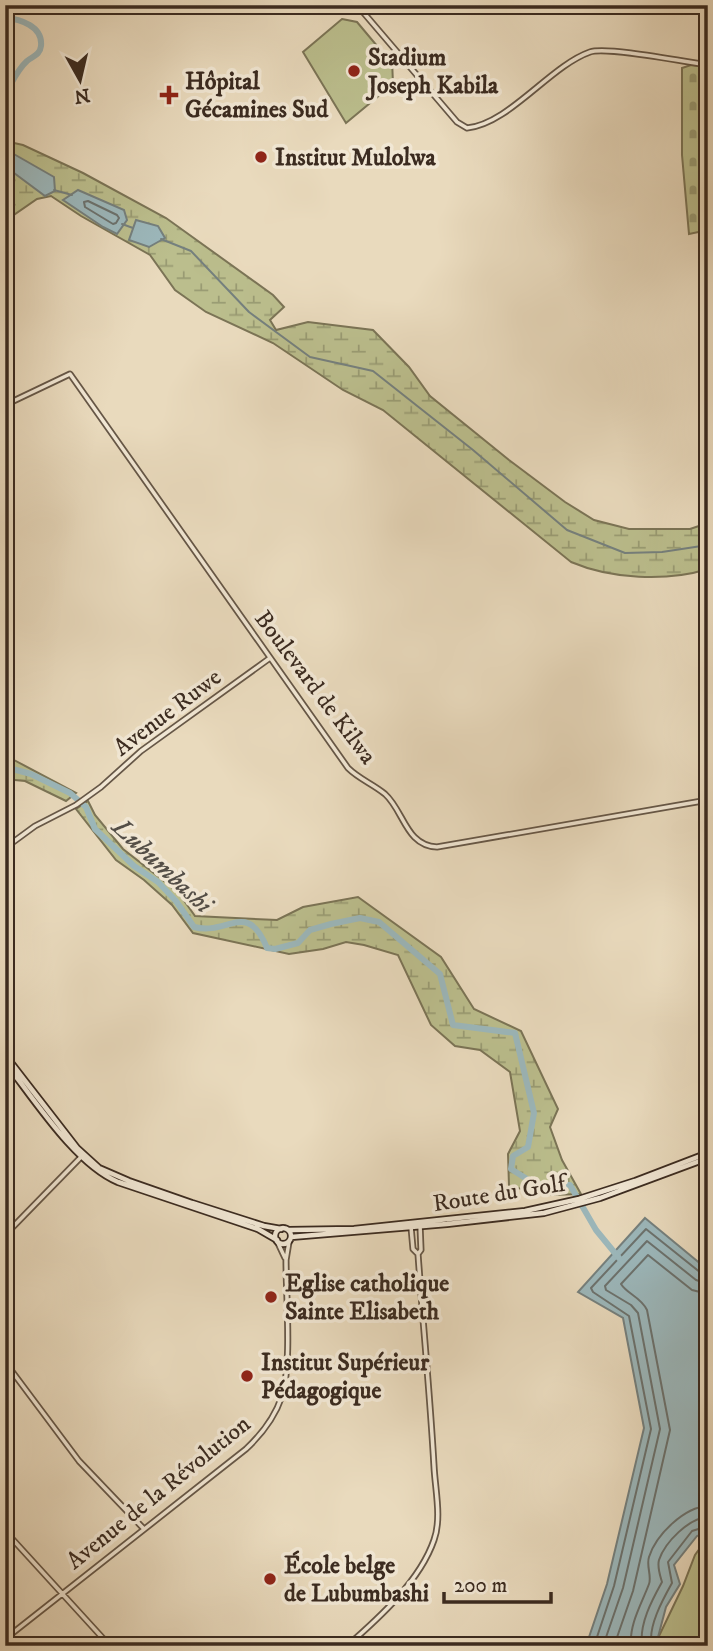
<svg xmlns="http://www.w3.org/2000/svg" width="713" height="1651" font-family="'IM FELL DW Pica',serif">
<defs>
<pattern id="wetland-marsh" width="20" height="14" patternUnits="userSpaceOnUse" patternTransform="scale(1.75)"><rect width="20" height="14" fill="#bbbe8d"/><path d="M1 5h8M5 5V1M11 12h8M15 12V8" fill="none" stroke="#999b73"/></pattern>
<pattern id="cemetery-stones" width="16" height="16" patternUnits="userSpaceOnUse" patternTransform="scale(1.75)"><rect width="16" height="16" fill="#bbbe8d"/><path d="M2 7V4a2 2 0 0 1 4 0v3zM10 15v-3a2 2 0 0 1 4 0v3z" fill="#999b73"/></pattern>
</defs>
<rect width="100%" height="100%" fill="#e9dabd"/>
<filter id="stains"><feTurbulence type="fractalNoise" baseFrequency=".00286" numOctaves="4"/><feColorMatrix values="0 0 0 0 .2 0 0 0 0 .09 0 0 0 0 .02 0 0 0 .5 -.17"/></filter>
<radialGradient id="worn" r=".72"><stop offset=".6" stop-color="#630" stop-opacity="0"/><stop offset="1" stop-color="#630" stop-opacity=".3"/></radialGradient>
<path fill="#bbbe8d" stroke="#7b7456" stroke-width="2" d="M342 19 357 22 388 59H392L393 84 346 123 303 52Z
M708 1537V1646H663L659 1636 683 1586 695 1555Z"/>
<path fill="url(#wetland-marsh)" stroke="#7b7456" stroke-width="2" d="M5 141 23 145 83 173 166 218 273 295 284 307 270 320 276 330 308 322 373 330 409 367 430 396 509 460 565 502 594 520 629 529H690L708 523V569C666 582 611 579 571 562L383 410 343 390 273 343 206 312 175 290 150 255 81 216 51 196 37 199 5 221Z
M5 755 14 760 76 793 66 801 25 781 5 779Z
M88 801 95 815 123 849 178 892 195 916 277 920 303 907 358 897 441 957 474 1009 521 1031 558 1109 550 1127 562 1160 581 1194 548 1195 509 1186 508 1154 520 1131 510 1072 480 1050 455 1046 431 1025 398 955 364 945 346 942 323 949 289 954 193 933 172 905 144 880 116 860 76 809Z"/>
<path fill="url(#cemetery-stones)" stroke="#7b7456" stroke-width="2" d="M691 65 708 67V230L689 234 682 155V68Z"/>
<path fill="#9cb8bc" stroke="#75807e" stroke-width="2" d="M5 149 54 177 55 191 45 196 6 167Z
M78 190 124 210 127 220 117 234 103 227 63 200Z
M136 220 158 226 165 238 149 247 129 240Z
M645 1218 708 1270V1532L697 1536 674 1565 680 1584 666 1607 657 1641 660 1646H586L607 1584 644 1428 623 1318 578 1292Z"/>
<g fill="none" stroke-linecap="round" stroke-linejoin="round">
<path stroke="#6c726e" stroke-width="2" d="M88 201 117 215 119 218 116 223 113 224 85 207 84 202Z
M594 1646 614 1586 651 1429 629 1316 593 1292 591 1288 646 1229 701 1273 708 1275
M603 1646 623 1588 660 1429 638 1313 631 1305 606 1290 605 1286 647 1241 696 1280 708 1284
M614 1646 633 1591 670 1430 647 1310C641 1297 627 1294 621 1284L648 1255 692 1290 708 1294
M631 1646C629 1624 642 1603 649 1584 652 1576 646 1566 649 1557 656 1535 684 1507 708 1506
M642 1646C639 1624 652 1600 662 1582 660 1575 657 1567 659 1560 665 1542 689 1518 708 1517
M652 1646C647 1628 663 1599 672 1583L668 1562 692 1531 708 1526"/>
<path stroke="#75807e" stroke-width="2" d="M54 190 72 195
M122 224 133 228
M161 239 191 251 249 312 310 357 373 371 473 450 567 530 625 553 662 552 708 545"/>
<path stroke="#9cb8bc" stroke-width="6" d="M5 18C20 19 43 26 41 46 40 55 33 56 27 61 17 70 12 83 5 94
M5 767 31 774 70 793 86 807 95 829 134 866 158 882 176 901 194 927C228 936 247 899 267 948L275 949 298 943 310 930 331 924 360 918 379 922 440 974 453 1025 515 1033 534 1113 528 1147 513 1156 511 1169 535 1184 570 1185 596 1230 619 1258"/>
<g stroke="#665747" stroke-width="7">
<path id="tertiary" d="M357 5 457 122 467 128C509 124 550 66 590 52 606 46 686 62 708 65
M5 405 70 374 348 768C359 779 373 784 385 794 404 811 406 846 437 847L708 800
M5 848 35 826 76 805 101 787 141 751 270 658
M411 1227 413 1249 418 1254
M5 1235 82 1156
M277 1241 285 1258
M5 1362 79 1461 144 1529
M5 1531 110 1646
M5 1639 246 1449C261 1435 275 1417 282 1396 292 1363 286 1297 286 1260L289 1242
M347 1646C379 1618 420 1581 434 1540 442 1518 435 1489 434 1466 430 1395 423 1325 418 1254L421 1250 420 1225"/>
</g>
<g stroke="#3b2b20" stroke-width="8">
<path id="secondary" d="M5 1055 77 1148 99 1168 129 1181 192 1203 264 1226 281 1229
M5 1062C34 1099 75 1164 118 1182L258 1229 277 1240
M275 1236a8 8 0 1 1 16 0a8 8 0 1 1-16 0Z
M289 1230 354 1229 525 1211 579 1199 635 1181 708 1153
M291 1237 447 1224 544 1213 600 1198 708 1158"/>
</g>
<use href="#tertiary" stroke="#f1e7d4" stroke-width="3.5"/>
<use href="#secondary" stroke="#f1e7d4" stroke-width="4.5"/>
</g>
<g fill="#8f2418" stroke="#f1e7d4" stroke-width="2.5">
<circle cx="354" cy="71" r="7"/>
<path d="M165.5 84.5h7v7h7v7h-7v7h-7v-7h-7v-7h7z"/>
<circle cx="261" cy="157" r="7"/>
<circle cx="271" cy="1297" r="7"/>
<circle cx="247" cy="1376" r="7"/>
<circle cx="270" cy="1579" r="7"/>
</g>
<g text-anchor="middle" stroke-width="7" stroke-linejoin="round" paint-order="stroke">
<g font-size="24" font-weight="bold" fill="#3b2b20" stroke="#f1e7d4" text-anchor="start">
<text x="368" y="65">Stadium<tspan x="368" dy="28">Joseph Kabila</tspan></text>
<text x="185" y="89">Hôpital<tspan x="185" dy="28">Gécamines Sud</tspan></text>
<text x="275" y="165">Institut Mulolwa</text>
<text x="285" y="1291">Eglise catholique<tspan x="285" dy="28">Sainte Elisabeth</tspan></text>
<text x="261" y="1370">Institut Supérieur<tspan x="261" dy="28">Pédagogique</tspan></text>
<text x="284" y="1573">École belge<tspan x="284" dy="28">de Lubumbashi</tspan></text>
</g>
<g font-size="24" fill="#3b2b20" stroke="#f1e7d4">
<text transform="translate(316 687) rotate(53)" y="8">Boulevard de Kilwa</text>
<text transform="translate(167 712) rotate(-37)" y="8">Avenue Ruwe</text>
<text transform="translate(499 1193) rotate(-9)" y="8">Route du Golf</text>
<text transform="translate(158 1492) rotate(-39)" y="8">Avenue de la Révolution</text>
</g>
<g font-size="26" font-style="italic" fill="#534e47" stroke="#f1e7d4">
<text transform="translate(163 865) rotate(43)" y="9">Lubumbashi</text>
</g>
</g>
<rect width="713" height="1651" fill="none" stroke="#e9dabd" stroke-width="28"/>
<rect x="7" y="7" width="699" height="1637" fill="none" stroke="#3b2b20" stroke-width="3.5"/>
<rect x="14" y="14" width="685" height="1623" fill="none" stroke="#3b2b20" stroke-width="2"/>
<g transform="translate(80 80) rotate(172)" stroke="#f1e7d4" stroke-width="5" paint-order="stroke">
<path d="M0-5L12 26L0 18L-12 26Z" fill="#3b2b20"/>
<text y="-10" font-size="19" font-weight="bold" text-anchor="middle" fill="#3b2b20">N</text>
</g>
<path d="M444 1592v10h107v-10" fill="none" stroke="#3b2b20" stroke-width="3.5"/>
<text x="454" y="1592" font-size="21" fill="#3b2b20" stroke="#f1e7d4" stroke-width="5" paint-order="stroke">200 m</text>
<rect width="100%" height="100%" filter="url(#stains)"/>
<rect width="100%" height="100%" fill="url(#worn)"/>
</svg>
